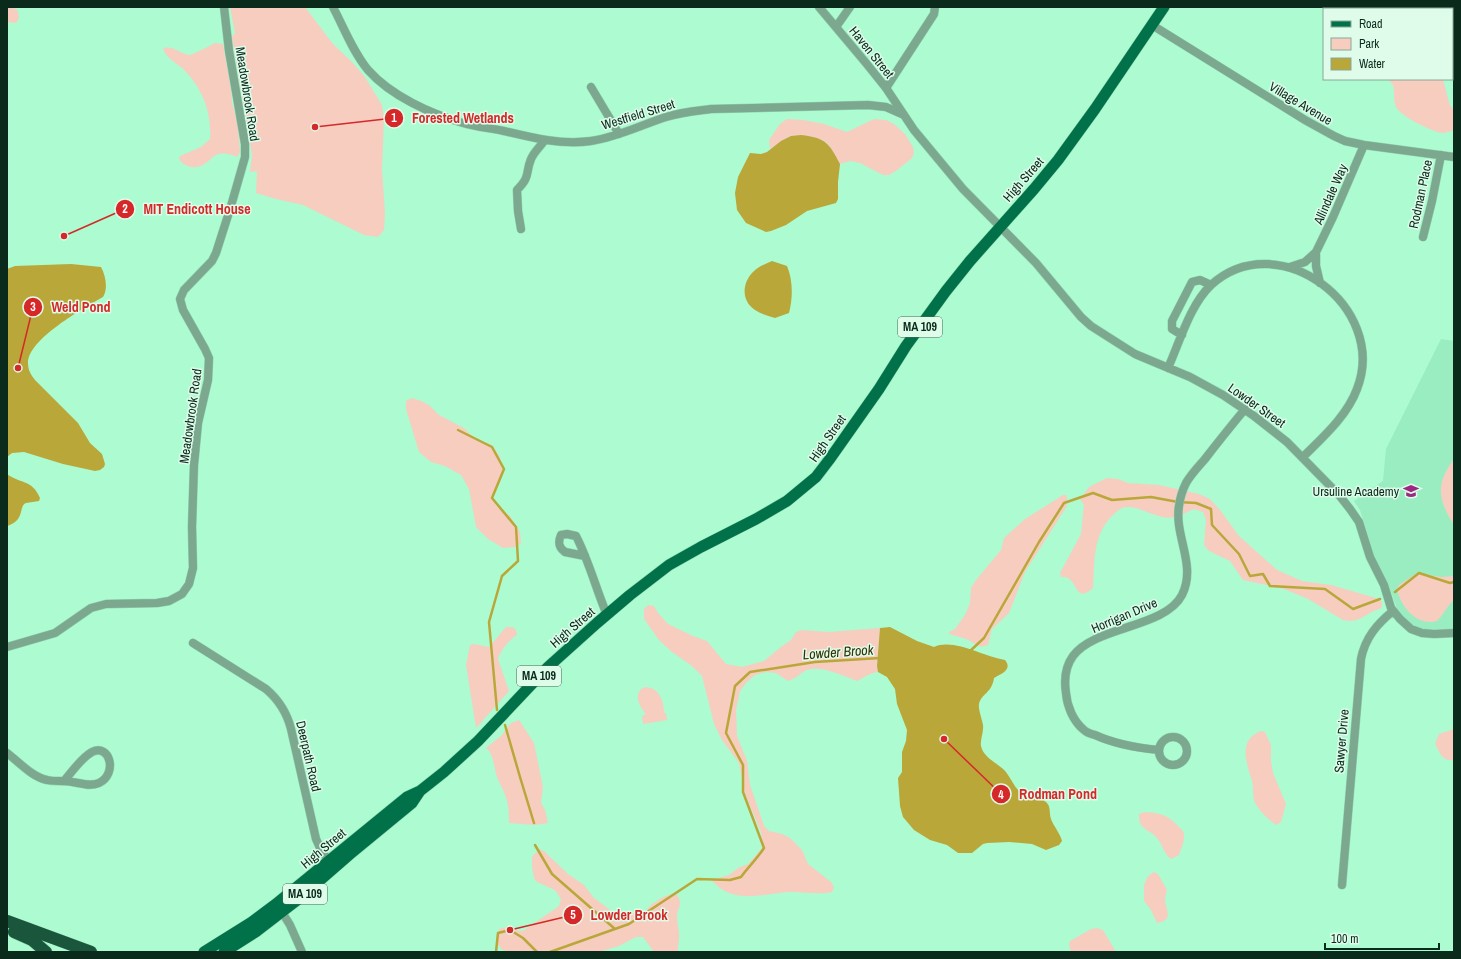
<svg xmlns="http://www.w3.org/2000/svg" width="1461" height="959" font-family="'Archivo Narrow',sans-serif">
<rect width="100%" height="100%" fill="#adfbd0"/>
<path fill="#99edc0" d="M1441 339 1454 341V629L1428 630 1418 627 1409 623 1397 609 1388 583 1374 555 1360 510 1354 501 1383 481 1386 449Z"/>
<path fill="#f7cdbf" d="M7 7H13L18 11 19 18 16 23 7 22Z
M230 7H305L333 44 352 62 365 77 382 105 384 118 382 169 385 213 384 230 378 237 364 235 303 205 276 199 256 193 257 171 250 172 252 155 234 50 232 37 235 33Z
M215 43 223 44 231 89 232 102 238 126 240 152 237 157C230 154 224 152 216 155 212 157 210 160 206 163 197 170 185 168 179 159L180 156 201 147 210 139C212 112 202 87 182 68 176 63 165 57 163 48 174 45 180 54 190 55 191 55 212 45 215 43Z
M1388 79H1443L1450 106 1454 109V130C1450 131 1446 133 1442 133 1431 131 1400 116 1396 107 1393 100 1395 92 1393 85Z
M787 119 803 120 824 124 847 132 874 119 886 120 894 124 905 134 913 147 914 153 912 158 896 171 889 175H883L860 163 850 161 840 164 826 142 791 136 770 149 769 140 780 124Z
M412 398 421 401 429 405 439 415 464 428 474 438 492 445 500 457 502 467 501 480 495 490 493 497 496 506 510 516 520 532 521 543 516 547 503 548 488 539 476 527 469 489 461 475 445 466 431 462 419 452 406 409V401Z
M1454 459V525C1438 500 1435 484 1454 459Z
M1107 478 1118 479 1128 483 1159 485 1199 494 1210 499 1220 510 1239 536 1277 570 1302 581 1331 585 1376 598 1382 602V607C1379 610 1374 610 1370 613 1360 619 1354 623 1343 620L1308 599 1284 589 1243 580 1230 561 1209 551 1204 545 1206 520 1203 512 1194 509C1188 511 1181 516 1175 517 1158 521 1144 507 1127 507 1121 507 1116 512 1112 516 1092 536 1095 563 1093 588 1076 603 1078 584 1068 578 1067 577 1062 577 1061 577L1060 573 1081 534 1084 505 1080 499 1089 487Z
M1063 495H1066L1067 497V506L1025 572 1009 613 992 629 988 645 981 647 966 639 949 634V632L955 629 965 615 970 603 971 588 976 580 1001 550 1004 538 1025 519Z
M1417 573 1441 577 1454 576V600C1447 606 1444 614 1437 621 1417 627 1400 606 1397 589L1399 585Z
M648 605 654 606 658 613 668 624 693 636 707 641 726 664 742 667 764 661 781 647 791 640 796 632 802 630 829 632 880 628 877 666 878 672C869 673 864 678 857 681 843 676 821 665 807 670 800 673 796 679 788 681L776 673 766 672 755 675 746 683 740 691 736 710 737 736 747 761 750 785 764 826 769 831 782 834 790 838 802 850 808 864 831 882 834 887 832 892C819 895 805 892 792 892 771 892 745 902 725 891 720 889 715 883 711 880L729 875 738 868 748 864 762 848 761 832 745 794 739 763 722 740 714 724 702 676 692 666 672 652 659 640 644 619V609Z
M506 627H513L516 630 517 635C509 640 501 650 498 659L509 691 476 728 466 665 470 645 474 644 489 647Z
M645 687C659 687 664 701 664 713H666L667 720 643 724 642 716 646 714C640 707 634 697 641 689Z
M519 720 534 743 543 787 541 803 545 810 548 823 535 825 509 823C509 815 509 808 507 801 505 792 500 785 497 777 494 768 494 754 486 748L502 735 511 723Z
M1454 729V760C1442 762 1439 752 1435 743L1439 734Z
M1261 731 1265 732 1271 745V761L1273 773 1286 804 1281 822 1276 825C1268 819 1260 812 1255 803 1252 796 1254 788 1252 781 1247 764 1237 740 1261 731Z
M1145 812C1160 813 1168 815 1178 826 1181 829 1183 830 1184 834 1185 841 1181 849 1179 855L1171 859C1164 854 1162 844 1157 838 1153 832 1143 830 1140 823 1139 820 1139 817 1139 814Z
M539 849 544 851 568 874 584 885 594 898 613 912 638 914 645 911 652 904 663 897 675 893C685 904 677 906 677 917 677 924 680 932 679 939 679 944 677 947 678 952H654L643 937H636L619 946 599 952H509L501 949 497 942 499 929C508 925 513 931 523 931L559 906 561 899 555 890 537 882 534 878 532 867V857Z
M1154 872 1158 874 1167 890C1166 893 1165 897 1165 900 1166 911 1174 920 1157 923L1151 910 1144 901V885L1148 876Z
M1097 928 1103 930 1116 952H1071L1069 945 1070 941 1091 929Z"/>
<path fill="#b9a739" d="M801 135C826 138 829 143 840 164L838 182V199L836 203 807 211 786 225 771 231 766 232 746 223 737 210 735 193 738 177 750 153 761 154 767 152 781 141 791 136Z
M772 261 787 266C793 280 793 298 789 313L775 318C768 316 761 314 755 310 741 301 742 283 753 272 758 267 765 264 772 261Z
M71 264 101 267C106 276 108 289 103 297 84 308 28 339 28 363 28 370 31 375 35 380L78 423 90 443 102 454 105 464 104 467 100 470 95 471 63 464 24 452 12 453 7 457V269L15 266Z
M7 474C20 484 32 479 40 498L39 501C35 502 30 502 26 503 18 506 26 520 7 526Z
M890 627 917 641 934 647C954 638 984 657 1005 660 1013 670 1001 674 994 678 992 693 981 694 979 704 978 709 982 719 983 725 984 732 980 739 981 746 984 760 1002 764 1008 775 1013 782 1015 789 1023 794 1030 798 1039 796 1046 802 1051 806 1049 813 1051 819 1054 827 1060 833 1062 841L1059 845 1046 850 1032 844 1009 842 987 843 983 844 972 853H958L947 845 930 840 914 830 903 817 900 806 898 778 902 772V752L906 741 907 730 897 704 895 689 887 677 878 672 877 666 880 628Z"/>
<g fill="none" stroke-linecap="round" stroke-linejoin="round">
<path stroke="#b9a739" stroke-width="2.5" d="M458 430 492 447 504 469 492 498 516 527 518 561 502 576 489 622 497 710
M1395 592 1419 573 1450 583 1454 582
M969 652 984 638 1039 542 1064 503 1093 493 1112 500 1151 497 1178 502 1196 503 1211 509 1212 525 1239 554 1250 576 1263 574 1270 586 1325 589 1353 609 1380 599
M505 725 520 777 534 823
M535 845 552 874 615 929
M496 952 498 933 510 930 523 938 537 952
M550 952 629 924 697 879 730 880 741 877C748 867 757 859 764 848L743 792V765L726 733 735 686 750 672 815 662 880 658"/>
<g stroke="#90d5af" stroke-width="9">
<path id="minor" d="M333 7C344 28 353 52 368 70 391 96 431 114 463 123 476 127 490 128 504 131 533 138 561 145 591 141 618 137 641 125 666 117 681 112 695 111 711 109L868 105 886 107 904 115
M819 7 866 63 886 88 914 130 963 189 1036 263 1081 317 1091 326 1135 354 1190 377 1223 395 1254 416 1287 442 1339 495 1350 509 1359 522 1370 557 1384 585 1391 608 1400 619 1411 629 1422 633 1434 634 1454 633
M1152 25 1305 120 1334 136 1345 141 1364 145 1454 157
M836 27 850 7
M591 87 619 134
M886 88 934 14 935 7
M521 229 518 211 517 190C531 176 525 174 531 159 534 152 540 147 544 141
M1423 237 1432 201 1441 155
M1290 267 1305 262 1316 252
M1320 283 1316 266V252L1333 217 1364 145
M1182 335 1172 329V321L1192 282 1200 280 1211 285
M1168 368C1180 341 1190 305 1211 285 1278 224 1389 307 1357 389 1347 416 1323 437 1303 457
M585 556 565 552C558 547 558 542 561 535L567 534 576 536C589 561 596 589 607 615
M193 643 266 689C279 700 287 713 291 729L316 839 321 850 331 864
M7 647 55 633 91 608 106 604 157 603 169 601 182 594 189 584 193 568 192 527 194 465 198 423 208 380 209 358 205 349 183 310 180 299 184 290 212 261 216 253 231 206 245 157V144L229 51 224 7
M1159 751a14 14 0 1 1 28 0a14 14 0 1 1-28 0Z
M1159 750C1137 748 1115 744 1095 735 1091 734 1086 732 1084 730 1073 721 1067 706 1066 693 1064 680 1065 667 1073 656 1095 626 1165 628 1182 595 1197 565 1174 536 1179 506 1180 498 1183 489 1186 483 1191 474 1199 466 1205 459 1218 442 1231 426 1245 409
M7 753C19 762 32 777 47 780 54 782 64 780 72 782 81 783 90 787 99 783 118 774 110 743 92 752 81 758 72 772 64 781
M1342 885 1361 659C1365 638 1377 624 1393 611
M280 909 290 925 302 952"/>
</g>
<g stroke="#90d5af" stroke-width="12">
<path id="primary" d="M204 952 252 922 276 904 407 797 420 791
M224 952 257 931 296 901 350 854 412 803 420 791 444 772 478 741 548 667 597 623 630 595 669 565 701 547 756 519 787 501 816 477 829 460 879 389 906 346 946 291 970 261 1034 189 1058 160 1095 109 1164 7"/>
</g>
<g stroke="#90d5af" stroke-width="13">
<path id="motorway" d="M7 921 91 952
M14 932 32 940 46 952"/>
</g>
<use href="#minor" stroke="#7da890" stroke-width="8"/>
<use href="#primary" stroke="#007149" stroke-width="11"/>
<use href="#motorway" stroke="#1a563b" stroke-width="12"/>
</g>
<defs>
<g id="school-bare" transform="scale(1.2)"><path d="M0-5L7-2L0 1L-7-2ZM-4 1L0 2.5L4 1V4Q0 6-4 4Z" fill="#9e2881" stroke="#dffceb" stroke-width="2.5" paint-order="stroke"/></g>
</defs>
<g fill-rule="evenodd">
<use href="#school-bare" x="1411" y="491"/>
</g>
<g text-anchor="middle" stroke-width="3" stroke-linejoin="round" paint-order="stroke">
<g fill="#dffceb" stroke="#4a6959" stroke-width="1">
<rect x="898" y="317" width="44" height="20" rx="3"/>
<rect x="517" y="666" width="44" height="20" rx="3"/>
<rect x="283" y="884" width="44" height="20" rx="3"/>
</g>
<g font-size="12" font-weight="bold" fill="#0a2a1b">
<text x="920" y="331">MA 109</text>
<text x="539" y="680">MA 109</text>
<text x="305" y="898">MA 109</text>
</g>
<g font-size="13" fill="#0a2a1b" stroke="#dffceb">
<text transform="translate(872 52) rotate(51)" y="5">Haven Street</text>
<text transform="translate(248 94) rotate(81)" y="5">Meadowbrook Road</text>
<text transform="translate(1301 103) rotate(31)" y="5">Village Avenue</text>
<text transform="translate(638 114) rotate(-17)" y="5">Westfield Street</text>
<text transform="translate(1023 179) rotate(-49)" y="5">High Street</text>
<text transform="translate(1330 194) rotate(-66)" y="5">Allindale Way</text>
<text transform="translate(1420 194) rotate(-78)" y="5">Rodman Place</text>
<text transform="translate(1257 405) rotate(35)" y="5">Lowder Street</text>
<text transform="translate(190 416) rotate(-82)" y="5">Meadowbrook Road</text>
<text transform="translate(827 438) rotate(-55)" y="5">High Street</text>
<text transform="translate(1124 615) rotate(-23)" y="5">Horrigan Drive</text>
<text transform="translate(572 627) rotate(-41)" y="5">High Street</text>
<text transform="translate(1341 741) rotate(-85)" y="5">Sawyer Drive</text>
<text transform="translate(309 756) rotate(77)" y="5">Deerpath Road</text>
<text transform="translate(323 848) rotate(-40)" y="5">High Street</text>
</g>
<g font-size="13" fill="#0a2a1b" stroke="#dffceb" text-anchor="end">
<text x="1399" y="496">Ursuline Academy</text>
</g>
<g font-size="14" font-style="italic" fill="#352e00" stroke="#dffceb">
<text transform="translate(838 652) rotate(-4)" y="5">Lowder Brook</text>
</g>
</g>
<path fill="none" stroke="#d62828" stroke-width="1.5" d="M315 127L394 118M64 236L125 209M18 368L33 307M944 739L1001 794M510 930L573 915"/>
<g fill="#d62828" stroke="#dffceb" stroke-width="1.5">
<circle cx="315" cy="127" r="4"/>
<circle cx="64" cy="236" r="4"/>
<circle cx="18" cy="368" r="4"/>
<circle cx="944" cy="739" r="4"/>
<circle cx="510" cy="930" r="4"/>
<circle cx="394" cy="118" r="10"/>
<circle cx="125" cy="209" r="10"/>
<circle cx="33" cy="307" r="10"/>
<circle cx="1001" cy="794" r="10"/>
<circle cx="573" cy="915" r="10"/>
</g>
<g font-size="12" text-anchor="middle" font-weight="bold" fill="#fff">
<text x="394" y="122">1</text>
<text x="125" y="213">2</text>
<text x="33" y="311">3</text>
<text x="1001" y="799">4</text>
<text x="573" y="919">5</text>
</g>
<g font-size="14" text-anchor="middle" font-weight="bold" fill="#d62828" stroke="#dffceb" stroke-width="3" stroke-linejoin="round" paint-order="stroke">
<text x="463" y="123">Forested Wetlands</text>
<text x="197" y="214">MIT Endicott House</text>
<text x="81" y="312">Weld Pond</text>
<text x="1058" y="799">Rodman Pond</text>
<text x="629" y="920">Lowder Brook</text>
</g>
<rect width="1461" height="959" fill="none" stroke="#0a2a1b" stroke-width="16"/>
<rect x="1323" y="8" width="130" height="72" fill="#dffceb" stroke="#8aa898"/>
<rect x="1331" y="21" width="20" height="6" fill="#007149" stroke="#8aa898"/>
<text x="1359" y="28" font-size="12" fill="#0a2a1b">Road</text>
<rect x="1331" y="38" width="20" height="12" fill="#f7cdbf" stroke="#8aa898"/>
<text x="1359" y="48" font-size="12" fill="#0a2a1b">Park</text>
<rect x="1331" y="58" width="20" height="12" fill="#b9a739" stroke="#8aa898"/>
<text x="1359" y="68" font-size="12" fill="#0a2a1b">Water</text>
<path d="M1325 943v6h114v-6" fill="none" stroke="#0a2a1b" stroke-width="2"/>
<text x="1331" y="943" font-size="12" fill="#0a2a1b" stroke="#dffceb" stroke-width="3" paint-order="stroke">100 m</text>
</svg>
